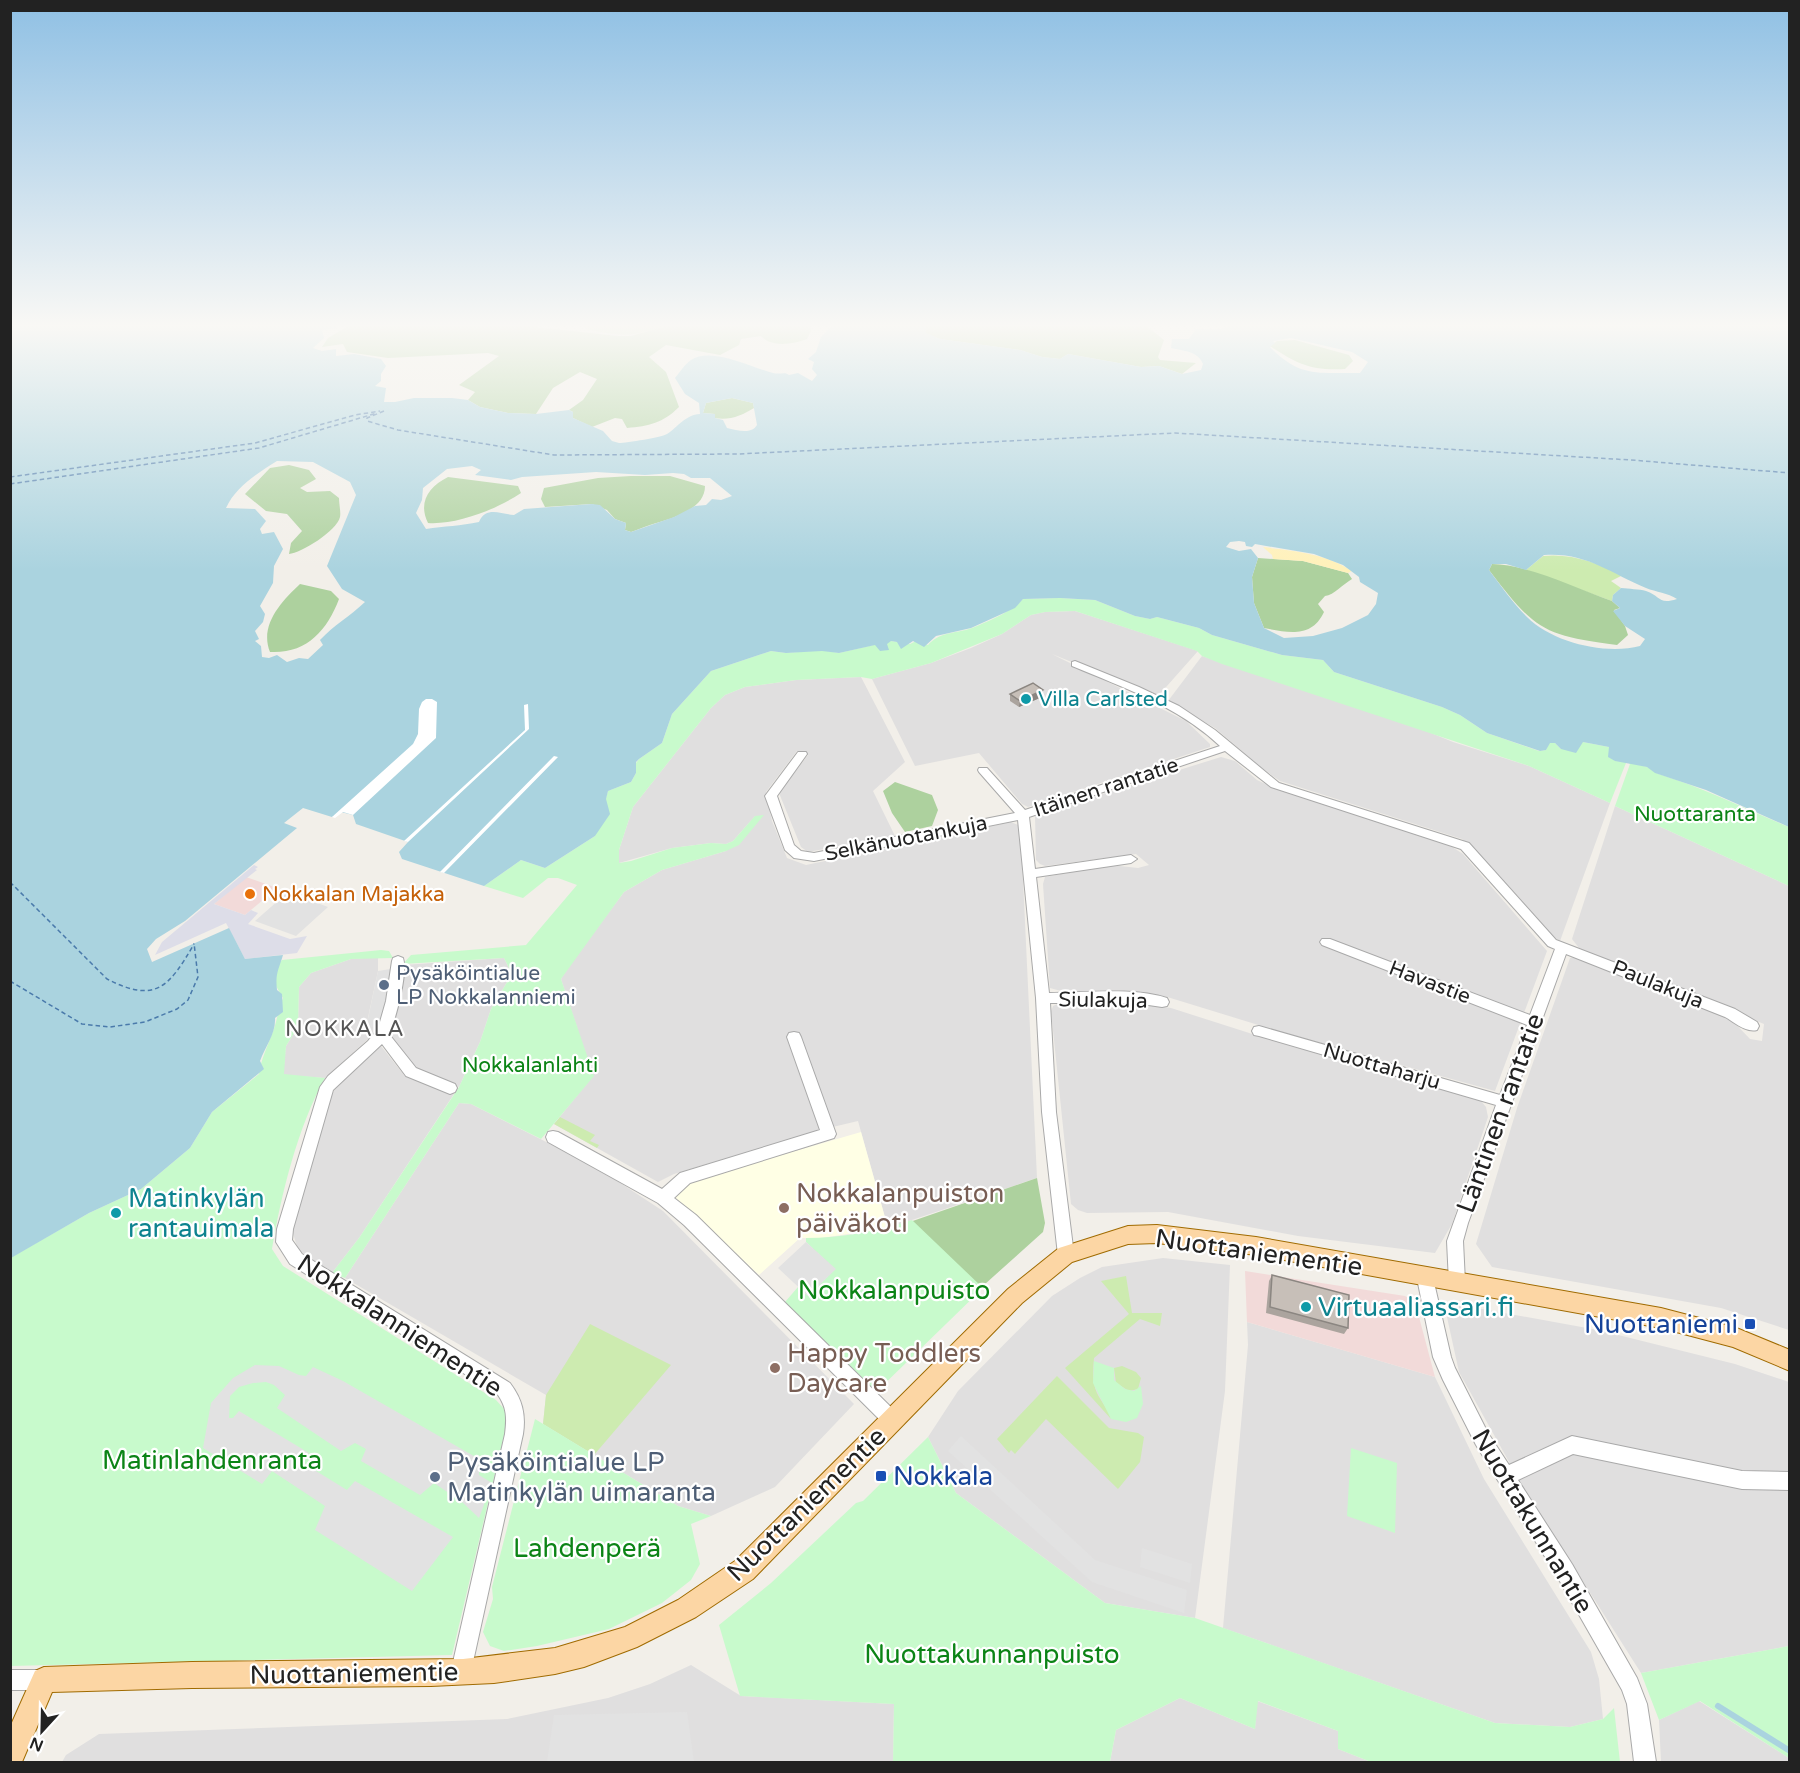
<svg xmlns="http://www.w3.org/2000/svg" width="1800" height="1773" font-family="'Varela Round',sans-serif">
<rect width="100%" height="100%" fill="#f2efe9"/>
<path fill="#e0dfdf" d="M1075 611 1198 651 1159 695 1150 694 1052 654 1186 721 1210 744V747L1028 807 1022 804 979 753 915 766 872 679 931 663 971 648 1002 634 1031 615 1045 612Z
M1202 656 1419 728 1453 742 1529 766 1610 803 1560 941 1552 936 1514 892 1462 839 1280 781 1263 769 1215 728 1168 701Z
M861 677 905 762 873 791 895 836 808 852 801 847 779 793 808 755 797 751 766 792 772 821 787 858 806 865 1011 822 1018 825 1021 837 1037 1178 888 1228 858 1121 820 1130 674 1174 658 1182 554 1124 593 1076 561 979 572 962 624 892 662 870 726 851 755 816 733 841 726 844 711 843 672 848 619 863V850L633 807 711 708 725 695 745 687 796 680Z
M1221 757 1235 761 1257 780 1276 789 1443 841 1463 854 1547 951 1495 1091 1278 1031 1164 996 1061 991 1050 988 1043 884 1045 877 1111 865 1138 868 1149 865 1136 854 1045 866 1040 864 1036 860 1035 815Z
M1615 806 1789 886V1330L1721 1308 1492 1267 1476 1244 1517 1108 1570 958 1577 957 1729 1017 1750 1039 1762 1041 1764 1024 1579 948 1572 939Z
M378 957V971L366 1027 378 1026V1030L325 1078 283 1075 286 1046 298 1027 299 987 311 973 351 959Z
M504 958 512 974 491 1009 480 1042 459 1087 417 1074 389 1040 403 965Z
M1060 1003 1142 1004 1171 1008 1268 1039 1481 1101 1486 1107 1488 1117 1452 1224 1435 1253 1298 1236 1168 1212 1087 1213 1078 1210 1071 1204 1051 1011 1053 1006Z
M381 1046 404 1075 454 1094 359 1238 332 1273 298 1250 292 1230 331 1096 339 1082Z
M459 1103 471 1104 596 1167 663 1211 854 1404 775 1487 711 1516 678 1506 543 1424 546 1395 345 1278Z
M1163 1258 1230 1265 1225 1391 1195 1618 1105 1603 956 1493 928 1437 958 1391 1052 1296 1080 1278 1102 1267Z
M1455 1304 1598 1330 1735 1364 1789 1382V1646L1641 1673 1523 1487 1459 1372 1445 1308Z
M1247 1322 1435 1377 1484 1479 1591 1652 1599 1679 1603 1719 1570 1727 1495 1723 1223 1628 1248 1345Z
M691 1665 741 1696 894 1704 893 1762H62L66 1755 99 1734 507 1719 608 1698 650 1684Z
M1180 1698 1255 1729 1257 1701 1338 1731V1749L1371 1762H1110L1116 1730Z
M1699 1701 1789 1758V1762H1661L1659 1720Z"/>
<path fill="#f2dad9" d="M246 877 277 888 245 915 214 904Z
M1245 1271 1405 1296 1415 1302 1435 1377 1247 1322Z"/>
<path fill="#ffffe5" d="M861 1132 888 1228 821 1238H800L759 1275 674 1196 685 1186 703 1178Z"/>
<path fill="#cdebb0" d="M575 323H670L666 326C629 337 624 337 586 329L583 325Z
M1543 556C1572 553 1597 563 1623 575L1611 581 1621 588 1613 595 1612 601 1526 570Z
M560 1117 595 1135 590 1141 599 1145 597 1148 554 1124Z
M1126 1276 1132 1313H1162L1160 1326 1140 1319 1094 1358C1093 1370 1092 1382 1097 1393 1101 1402 1108 1408 1111 1419L1065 1368 1129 1314 1101 1281Z
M590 1324 671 1365 594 1455 543 1424 546 1395Z
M1122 1366 1136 1372 1141 1378 1138 1389 1129 1391 1116 1383 1114 1368Z
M1057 1376 1109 1428 1138 1433 1144 1437 1140 1462 1118 1489 1046 1419 1015 1454 1011 1450 1009 1453 997 1439Z"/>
<path fill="#add19e" d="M353 323H544L545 325 536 327 618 336H631L666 326 670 323H810L811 331 807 339C793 344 772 348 761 336L741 339 739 345 720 355 666 345 649 357 666 372 679 407C663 423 649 426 627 428L622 419 615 418 592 427 573 418V412L569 410 583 400 597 379 580 372 553 388 536 414 508 413 480 407 468 400 475 392 459 385 499 356 488 353 388 358 347 352 343 344 322 347 328 338Z
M926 323H1149L1148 327 1164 340 1158 357 1160 360 1196 363 1182 374 1159 366 1141 367 1068 354 1060 359 1042 357 1020 350 940 339 925 333Z
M1295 340 1349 355 1353 361 1345 369C1312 371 1297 364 1270 346L1277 341Z
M732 398 753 403 754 408C743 415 729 421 715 418V414L703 413 706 403Z
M289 465 309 470 316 479 300 488 307 492 330 491 339 498C339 504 341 512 340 517 337 531 301 553 289 554L291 543 302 531 287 514 266 511 245 494 270 468Z
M631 476H670L705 486C705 511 669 519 650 525 643 527 638 530 631 532L625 530 626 523 615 519 607 510 592 504 545 507 541 499 544 488 598 478Z
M448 477 518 486 521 493C497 509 457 525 428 523 418 503 428 487 448 477Z
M1258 558 1303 561 1348 573 1352 579C1343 584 1334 595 1325 596L1318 604 1324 612C1312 638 1289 633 1264 628L1254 603 1252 577Z
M1492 564C1527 564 1578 589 1612 601L1620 608 1614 610 1625 626 1628 635 1617 645C1542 635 1535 630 1489 570Z
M300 584 331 591 339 599C327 631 306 654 270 652 259 625 282 601 300 584Z
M895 782 932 795 938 810 932 826 905 832 892 813 883 791Z
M1037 1178 1045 1223 1043 1232 877 1381 835 1269 813 1248 827 1239 881 1232Z"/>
<path fill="#fff1ba" d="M1263 547C1294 551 1325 553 1352 571L1348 573 1303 561 1273 559 1272 555Z"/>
<path fill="#c8facc" d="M1060 598 1095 600 1135 616 1150 619 1157 617 1199 628 1212 635 1282 655 1323 660 1334 672 1442 707 1460 715 1487 733 1539 751 1546 750 1549 743H1555L1561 749 1583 742 1609 747 1615 761C1626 761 1636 764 1647 767 1651 768 1654 772 1659 774 1704 788 1745 809 1789 827V886L1615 806 1630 764 1628 762 1626 763 1610 803 1529 766 1222 664 1202 656 1197 651 1075 611 1045 612 1031 615 1002 634 931 663 872 679 861 677 796 680 745 687 725 695 711 708 633 807 619 850V863L631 861 672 848 711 843 726 844 733 841 755 816 764 815 739 845 726 851 662 870 624 892 561 979 594 1076 541 1139 471 1104 459 1103 345 1278 332 1273 359 1238 459 1087 480 1042 491 1009 512 974 504 958 403 964 411 955 526 945 577 885 558 878H548L523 898 484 886 521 860 545 868 595 836 608 791 631 782 636 773V763L639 759 662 743 672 714 711 671 771 651 786 653 822 650 839 653 891 641 910 644 916 641 928 645C941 631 955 634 972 628 989 621 1011 612 1023 599Z
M381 950 389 951 393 958 351 959 311 973 299 987 298 1027 286 1046 284 1074 325 1078C298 1126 281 1195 272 1249L283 1266 496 1400 506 1411 505 1431 452 1655 11 1666 10 1258 89 1213 141 1189 190 1148 212 1112 259 1074C261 1059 267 1048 272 1034 277 1022 278 1010 283 998L276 986V967L282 960Z
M912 1220 983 1288 873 1395 785 1306V1302L798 1287 808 1296 835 1269 806 1242V1238C841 1238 878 1231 912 1220Z
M1094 1361 1114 1368V1380L1125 1389 1134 1391 1141 1386 1143 1404 1137 1418 1126 1422 1111 1419 1093 1383Z
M535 1419 678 1506 711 1516 691 1524 700 1564 691 1580 662 1603 609 1629 537 1646 504 1651 490 1646 483 1632 493 1599 492 1587Z
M928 1437 956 1493 1105 1603 1195 1618 1495 1723 1570 1727 1603 1719 1614 1708 1620 1762H1371L1338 1749V1731L1258 1701 1255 1729 1180 1698 1116 1730 1110 1762H893L894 1704 740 1696 719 1625 771 1583 856 1503 863 1501Z
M1351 1448 1397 1463 1395 1533 1347 1516Z
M1789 1646V1758L1700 1701 1659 1720 1641 1673Z"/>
<path fill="#e2e2e2" d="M288 892 328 907 296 936 255 921Z
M397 968 387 1025 366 1028 378 971Z
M806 1242 836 1269 808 1296 778 1268Z
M255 1365 279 1366 299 1375 306 1376 313 1367 343 1381 479 1459V1475L492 1483 479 1518 462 1502 434 1483 420 1495 361 1461 366 1449 355 1443 341 1451 277 1408 285 1395 274 1385 266 1382 253 1383 239 1387 230 1396 229 1418H233L239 1411 309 1453 303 1463 347 1490 355 1481 453 1537 412 1591 315 1530 325 1506 272 1471 262 1484 203 1448 211 1403 233 1378Z
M961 1436 1095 1560 1187 1590 1184 1613 1092 1582 948 1451Z
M1142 1548 1192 1564 1190 1583 1140 1567Z
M687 1712 694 1762H547L554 1715Z"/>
<path fill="#dddde8" d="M254 865 258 867 255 869 257 870 214 904 245 915 251 910 258 913 248 924 290 939 307 936 297 953 245 959 226 923 155 955 162 942Z"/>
<path fill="#aad3df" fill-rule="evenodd" d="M11 323H338L337 328 322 330 324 338 313 348 322 351 336 349V356L354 354 381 359 386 366 381 374V381L375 386 386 388 384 402H395L414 398H452L468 400 480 407 508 413 536 414 569 410 573 412V418L603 431 612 441 619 443C626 443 663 437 667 434 678 427 685 415 700 414L699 403 685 394 675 378C680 372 685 364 691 360 711 346 753 368 773 373 780 375 785 371 789 375L798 373 812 381 817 375 812 369 814 362 808 359 816 352 821 337 835 323H926V333L940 339 1020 350 1042 357 1060 359 1068 354 1141 367 1159 366 1182 374 1201 370 1203 364C1198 351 1184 351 1171 348L1172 339H1189L1196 329H1221L1230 325 1227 323H1789V827L1706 790 1655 773 1647 767 1615 761 1608 757 1609 747 1583 742 1576 753 1561 749 1555 743H1550L1546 750 1540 751 1487 733 1460 715 1442 707 1334 672 1323 660 1282 655 1212 635 1199 628 1157 617 1150 619 1135 616 1095 600 1060 598 1023 599 1015 608 971 628 936 636 924 647 913 641 901 649 897 642 891 641 887 644 889 650 880 651 875 645 839 653 822 651 786 653 771 651 711 671 672 714 662 743 639 759 636 762V773L631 782 608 791 606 799 610 814 595 836 545 868 521 860 484 886 402 859 399 852 408 842 356 824 353 815 341 812 332 817 303 808 284 823 297 828 185 921 156 939 147 949 152 962 229 928 245 959 283 955C279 969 275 973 277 990L282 994 283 1012 275 1018C276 1034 265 1047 260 1061L264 1069 212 1112 190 1148 141 1189 89 1213 11 1258ZM1291 338 1352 352 1368 362 1360 373C1320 372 1301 379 1270 347L1275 343 1273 341ZM732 398 753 403 757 425C751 435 737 430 727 428L723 420 715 418V414L703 413 706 403ZM277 461 313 462 350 482 356 495 327 566 342 589 365 602C349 617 334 625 320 640L323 645 308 659 299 658 287 662 277 655 269 658 262 657 261 646 255 641 259 639 255 631 263 622 265 614 260 606 273 583 274 566 283 549 274 532 262 534 260 529 266 521 255 509 226 508C236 486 258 473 277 461ZM472 466 481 470 475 475 511 480 522 477 596 472 645 475 673 473 684 474 691 478H710L732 496 721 500 712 499 706 505 695 506 674 517 631 532 625 530 626 523 615 519 600 505 592 504 524 509 514 515C500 514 486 506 479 522 461 526 444 526 426 529L416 513 422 500 423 488 447 469ZM1239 541 1245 542 1246 546 1252 547 1255 544 1314 554 1343 565 1359 577 1360 582 1378 593 1376 604 1368 615 1342 628 1313 636 1284 638 1264 628 1254 603 1252 577 1258 558 1251 549 1239 551 1226 547 1230 542ZM1544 555C1586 552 1610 573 1646 588 1656 592 1668 593 1677 599 1658 605 1661 596 1646 591 1639 589 1629 589 1621 588L1613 595 1612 601 1620 608 1613 611 1625 626 1645 639 1640 646C1606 655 1553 643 1527 617 1513 603 1501 586 1489 570L1492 564H1506L1526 570Z"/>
<path fill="#fff" d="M426 699H432L437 702 436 738 353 815 343 812 335 818 332 817 413 744 418 734 419 709 422 702Z
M528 704 529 729 408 842 404 841 525 730 524 705Z
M554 756 558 757 444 873 440 872Z"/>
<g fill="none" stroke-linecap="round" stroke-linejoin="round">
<path stroke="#aad3df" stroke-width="6" d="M1718 1706 1790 1751"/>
<path stroke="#4a7aab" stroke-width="1.5" stroke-dasharray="4.5 3" stroke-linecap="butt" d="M384 411 367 418V421L398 430 554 455 738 454 1175 433 1631 460 1790 473
M10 477 255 443 355 415 380 411
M10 484 259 448 377 413
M10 882 107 979C156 1004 169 987 194 944
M10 981 82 1024 110 1027 145 1022 177 1009 188 1000 198 977 194 943"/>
<g stroke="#a9a9a9" stroke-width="2">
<path id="minor" d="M1075 661 1139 687 1179 706 1215 730 1279 783 1469 843 1556 940 1735 1009 1757 1022 1759 1026 1757 1030C1746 1033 1734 1022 1725 1017L1566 954 1468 1223 1463 1241 1465 1282 1463 1288 1457 1290 1451 1288 1449 1282 1447 1241 1496 1105 1259 1036 1254 1035 1252 1031 1254 1027 1259 1026 1500 1095 1527 1025 1322 945 1320 942 1322 939H1330L1530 1015 1555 949 1548 946 1461 849 1271 787 1225 751 1029 817 1035 869 1131 855 1137 859 1131 863 1036 877 1049 993C1085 993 1132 987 1167 998L1169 1002 1167 1006 1162 1007 1135 1003H1050L1056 1112 1074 1255 1072 1260 1066 1263 1060 1260 1058 1255 1042 1112 1036 998 1018 820 814 861 794 858 785 850 765 796 798 752H806L807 754 777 796 794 845 801 851 814 853 1015 813 979 772 978 770 979 768H987L1025 810 1220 746C1178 706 1124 688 1072 666V662Z
M398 956 403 958C408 972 396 1019 389 1034L416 1068 455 1084 457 1088 455 1092 450 1094 406 1076 382 1044 333 1090 293 1229 292 1240 302 1254 510 1383C522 1399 526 1414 523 1434L471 1671 468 1678 461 1681 454 1678 451 1671 505 1434C507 1418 507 1408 498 1395L290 1264 276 1242 277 1229 320 1087 328 1076 368 1041 378 1029 386 1001 392 961 393 958Z
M794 1032 799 1033 801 1037 836 1134 834 1138 690 1183 674 1198 696 1215 898 1414 901 1420 898 1426 892 1429 886 1426 684 1225 658 1203 548 1142 546 1137 548 1132 553 1131 558 1132 662 1189 680 1173 820 1130 787 1037 789 1033Z
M1425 1270 1431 1273 1433 1278 1451 1357 1455 1368 1488 1433 1509 1465 1572 1436 1742 1471 1790 1472 1789 1490 1742 1489 1573 1454 1518 1480 1572 1564 1637 1678 1647 1704 1656 1762H1634L1627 1704 1622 1690 1558 1578 1476 1445 1443 1380 1433 1357 1417 1278 1419 1273Z
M10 1670H44L51 1673 54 1680 51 1687 44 1690H10Z"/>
</g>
<g stroke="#a06b00" stroke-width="2">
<path id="major" d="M1157 1225 1256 1237 1661 1308 1734 1327 1790 1350V1371L1733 1347 1661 1328 1256 1255 1157 1243 1128 1244 1072 1262 1022 1303 753 1579 696 1617 637 1647 584 1667 555 1674 494 1683 431 1686 192 1688 52 1692 22 1762H10V1727L35 1671 44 1667 192 1662 463 1659 555 1648 625 1627 678 1600 735 1561 1008 1289 1059 1248 1128 1226Z"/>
</g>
<use href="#minor" fill="#fff" fill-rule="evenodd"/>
<use href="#major" fill="#fcd6a4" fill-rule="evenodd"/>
</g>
<path fill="#aba49e" d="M1010 694 1042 697 1019 707 1010 701Z
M1272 1275 1348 1328 1344 1334 1266 1313 1269 1281Z"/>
<path fill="#8b8681" d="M1043 690 1042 697 1019 707 1020 701Z"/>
<path fill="#c7bfb8" stroke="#8b8681" stroke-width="1.5" d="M1033 683 1043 690 1020 701 1010 694Z
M1272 1275 1349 1295 1348 1328 1270 1307Z"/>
<linearGradient id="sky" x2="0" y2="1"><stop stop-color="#8fc0e4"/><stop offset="0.57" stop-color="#f9f8f5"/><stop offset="1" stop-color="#f9f8f5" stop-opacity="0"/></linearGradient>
<rect width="1800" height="571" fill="url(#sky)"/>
<g fill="#0f9aa8" stroke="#fff" stroke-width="2">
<circle cx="1026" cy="699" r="6"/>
<circle cx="116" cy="1213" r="6"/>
<circle cx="1306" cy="1307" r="6"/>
</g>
<circle fill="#e8710a" stroke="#fff" stroke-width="2" cx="250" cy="894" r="6"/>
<g fill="#5c6f8a" stroke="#fff" stroke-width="2">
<circle cx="384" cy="985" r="6"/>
<circle cx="435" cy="1477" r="6"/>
</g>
<g fill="#8d6e63" stroke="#fff" stroke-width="2">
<circle cx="784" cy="1208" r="6"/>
<circle cx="775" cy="1368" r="6"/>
</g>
<g fill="#1a4fb4" stroke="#fff" stroke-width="2">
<rect x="1744" y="1318" width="12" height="12" rx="3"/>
<rect x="875" y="1470" width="12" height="12" rx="3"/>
</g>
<g text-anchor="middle" stroke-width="4.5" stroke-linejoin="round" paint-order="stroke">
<g font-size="21" fill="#0d838f" stroke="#fff" text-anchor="start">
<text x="1038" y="706">Villa Carlsted</text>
</g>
<g font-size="21" fill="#222" stroke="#fff">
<text transform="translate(1106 787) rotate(-18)" y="7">Itäinen rantatie</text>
<text transform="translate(906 838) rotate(-11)" y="7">Selkänuotankuja</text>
<text transform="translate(1430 982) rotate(21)" y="7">Havastie</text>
<text transform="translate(1658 984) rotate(22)" y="7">Paulakuja</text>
<text transform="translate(1103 1000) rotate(1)" y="7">Siulakuja</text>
<text transform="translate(1382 1066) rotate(16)" y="7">Nuottaharju</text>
</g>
<g font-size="21" fill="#0c8416" stroke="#fff">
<text x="1695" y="821">Nuottaranta</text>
<text x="530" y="1072">Nokkalanlahti</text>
</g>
<g font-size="21" fill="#c56008" stroke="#fff" text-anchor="start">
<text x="262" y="901">Nokkalan Majakka</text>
</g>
<g font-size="21" fill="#4e5e75" stroke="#fff" text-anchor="start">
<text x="396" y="980">Pysäköintialue<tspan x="396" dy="24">LP Nokkalanniemi</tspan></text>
</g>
<g font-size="22" letter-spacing="1.5" fill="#555" stroke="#fff">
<text x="345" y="1036">NOKKALA</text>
</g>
<g font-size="26" fill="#222" stroke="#fff">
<text transform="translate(1500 1113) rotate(-70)" y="9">Läntinen rantatie</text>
<text transform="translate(1259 1252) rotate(8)" y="9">Nuottaniementie</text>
<text transform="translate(400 1325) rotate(33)" y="9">Nokkalanniementie</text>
<text transform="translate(806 1504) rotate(-44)" y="9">Nuottaniementie</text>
<text transform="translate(1533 1521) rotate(59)" y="9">Nuottakunnantie</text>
<text transform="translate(354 1673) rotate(-1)" y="9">Nuottaniementie</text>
</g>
<g font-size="26" fill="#785e54" stroke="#fff" text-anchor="start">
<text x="796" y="1202">Nokkalanpuiston<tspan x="796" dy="30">päiväkoti</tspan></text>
<text x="787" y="1362">Happy Toddlers<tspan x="787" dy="30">Daycare</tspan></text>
</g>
<g font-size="26" fill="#0d838f" stroke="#fff" text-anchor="start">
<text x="128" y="1207">Matinkylän<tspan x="128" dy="30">rantauimala</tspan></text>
<text x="1318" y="1316">Virtuaaliassari.fi</text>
</g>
<g font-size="26" fill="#0c8416" stroke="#fff">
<text x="894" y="1299">Nokkalanpuisto</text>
<text x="212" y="1469">Matinlahdenranta</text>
<text x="587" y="1557">Lahdenperä</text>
<text x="992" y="1663">Nuottakunnanpuisto</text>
</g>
<g font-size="26" fill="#164399" stroke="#fff" text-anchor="end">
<text x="1738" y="1333">Nuottaniemi</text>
<text x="893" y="1485" text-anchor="start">Nokkala</text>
</g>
<g font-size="26" fill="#4e5e75" stroke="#fff" text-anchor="start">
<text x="447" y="1471">Pysäköintialue LP<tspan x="447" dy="30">Matinkylän uimaranta</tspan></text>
</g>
</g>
<rect width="1800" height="1773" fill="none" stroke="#222222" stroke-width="24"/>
<g transform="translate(42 1731) rotate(202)" stroke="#ffffff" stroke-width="4.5" paint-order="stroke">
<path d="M0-4.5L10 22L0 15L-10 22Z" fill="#222222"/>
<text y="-9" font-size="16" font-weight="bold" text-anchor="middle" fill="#222222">N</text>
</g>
</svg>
